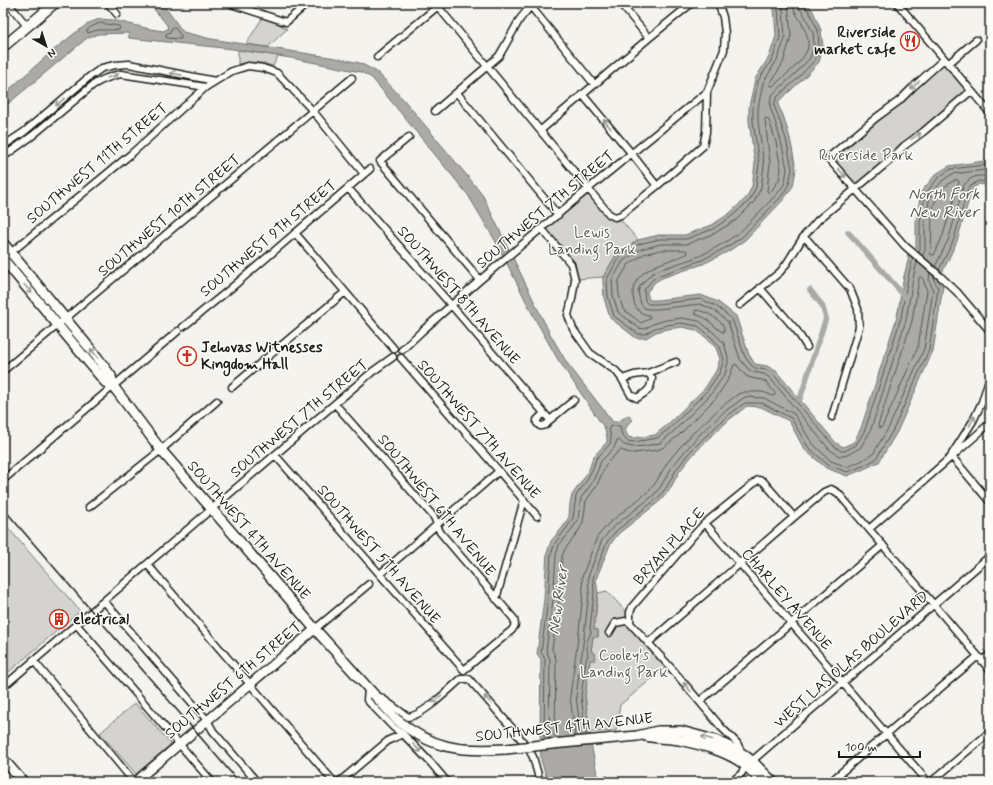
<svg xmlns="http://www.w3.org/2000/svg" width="993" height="785" font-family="Mynerve,sans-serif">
<rect width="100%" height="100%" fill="#f4f3ee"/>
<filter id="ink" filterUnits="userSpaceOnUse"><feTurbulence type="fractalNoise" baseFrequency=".025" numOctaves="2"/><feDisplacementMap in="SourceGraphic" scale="8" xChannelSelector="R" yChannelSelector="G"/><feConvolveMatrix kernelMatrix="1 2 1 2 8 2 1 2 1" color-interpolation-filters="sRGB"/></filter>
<g filter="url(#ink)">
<path fill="#d4d3cf" stroke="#787876" d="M263 17 275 22 287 29 268 47 246 44Z
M238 50 278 56 273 66C258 62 254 61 238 64Z
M944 65 947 67 964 86 963 94 862 181 857 183 852 182 839 168 837 160 838 156 941 66Z
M588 193 611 220 620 219 638 240 616 255 603 277 577 279 575 263 546 228Z
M3 522 80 611 3 677Z
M607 591 627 613 628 621 666 667 620 705 616 731 590 732 585 696 590 659 595 660V653L591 652 593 636H598V630L594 629 598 593Z
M135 703 171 744 136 774 100 733Z"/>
<path fill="#abaaa6" stroke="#72716f" d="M149 3H162L183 32 211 39 336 58 360 63 377 72 404 100 469 178 483 196 549 332 567 363 613 422H618L628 415 633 420 628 424 625 430 628 437 634 438 655 435 667 425 705 388 716 371 720 359 716 348 709 340 696 330 682 327 668 329 656 332 646 338H636L610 318 604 298 603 282V277L616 255 638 240 659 235H685L712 225 730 213 747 197 752 186 755 164 749 121V107L755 79 769 57 776 36 774 8 773 3H807L813 11 821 30 823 47 819 62 802 80 780 100 778 105 783 115 790 138 796 169 793 186 784 199 745 240 729 251 703 264 662 278 655 282 647 292 649 300H657L701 295 718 302 736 316 749 355 755 364 767 366 776 371 836 443 843 447 854 442 861 428 897 317 904 276 909 257 907 256 908 254 911 256 916 250V221L921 192 936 174 949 166 985 161 990 162V186L979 184 972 189 957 241 942 273 937 278 940 281 939 283 943 286 933 351 897 432 879 462 864 469 847 476 826 468 804 449 789 421 761 407 747 406 730 419 707 440 691 457 679 472 669 491 660 501 618 534 610 545 596 579 598 593 594 629 598 630V637H593L591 651 595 653V660H590L585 696 592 749 598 779 606 775 608 778 603 782H548L541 760 540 730 541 659 537 654 544 599 547 553 551 541 563 527 569 517 570 504 572 495 584 478 590 467 593 457 607 442V438L605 429 557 358 534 317 496 242 468 195 372 78 361 72 291 58 233 49 129 38 128 33 98 34 87 38 3 108V95L50 53 75 33 89 23 99 19 113 20 150 29 163 31 168 29 167 25Z"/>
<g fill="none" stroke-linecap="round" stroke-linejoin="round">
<path stroke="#555553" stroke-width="1" d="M788 3 791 35 790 40 783 63 770 84V85L771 86H773C784 76 805 61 808 47 809 39 806 32 803 26 800 18 793 12 793 3
M799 3 800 9 805 16 813 33 814 46 810 58 796 73 773 94 771 98 770 107 774 118 781 141 787 169 785 183 777 194 739 233 724 243 700 256 659 270 651 274 640 286 638 292 641 304 644 308 648 309H658L700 304 714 310 728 322 740 359 748 369 753 372 764 374 770 378 829 449 839 456H843L847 455 860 448 870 432 906 320 913 278 917 262
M804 3 805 6 810 13 818 31 819 47 815 60 799 77 777 97 774 105 786 139 792 169 789 184 781 197 742 237 727 247 702 260 660 275 653 279 644 290 645 301 648 304H657L701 299 716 306 732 319 745 357 752 366 755 368 766 370 773 374 833 445 841 451H845L856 445 865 430 901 318 908 277 913 258
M100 23 119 26 120 28 119 30H97L88 33 87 32V30L91 27Z
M174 27 175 28 181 36V39L167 38 166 37V34L170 32 172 28Z
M766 118 768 119 769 120 776 142 781 169 779 180 772 190 769 193 767 191 770 163 765 120Z
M955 180H958L959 182 943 235 934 255H932L930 254C935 225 923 197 955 180Z
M661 250H686L688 253 687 254C664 263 626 270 634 302 636 310 641 314 649 315L650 317 649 319 641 323 623 309 619 295 618 282 628 265 644 254Z
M919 252 920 249V222L925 194 939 177 951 169 985 165 990 166
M922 256 925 251V222L930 196 942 181 952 174 985 170 990 171
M935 267 949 238 964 185C973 175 978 175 990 177
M939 270 954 239 968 188 978 181 990 182
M921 277 923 279 927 291 918 347 883 425 881 428H880L878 425 912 321 919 279V278Z
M696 310C703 310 719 319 723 325 724 327 724 329 724 332H722L705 318 695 314V312Z
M586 735 581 696 586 660 588 655C586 649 587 638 591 633L590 628 594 593 593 578 607 542 616 531 658 498 666 488 676 470 688 454 704 438 727 416 745 403H762L791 418 808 447 828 465 847 472 863 466 876 459 893 430 929 350 938 288 934 280V276
M581 736 576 696 581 659C583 653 582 645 584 638 584 634 585 631 585 627L589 593 588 577 602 540 613 527 654 495 661 486 672 467 685 451 700 434 724 412 742 399 745 397 764 398 794 414 796 417 812 443 831 461 847 467 861 461 873 454 889 427 924 349 933 290 929 280 930 273
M555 738 556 659 552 649 559 601 562 556 565 549 576 535 583 523 586 501 597 485 606 464 619 451 621 450 630 453H635L658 450 664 447 678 436 716 398 729 378 734 365 736 364 746 376 751 378 762 380 766 382 775 393V395L773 396 763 392H744L738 394 720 408 696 430 680 447 667 463 656 482 650 490 609 523 597 537 582 577 583 593 579 631 570 696 575 736
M544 739 545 659 541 652 548 600 551 554 555 543 566 529 573 518 576 496 587 480 593 468 596 459 610 444 611 438 609 428 610 426H620L621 427V433L625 439 627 441 634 442 657 438 670 428 707 391 720 372 724 359 720 347 711 337 698 326 681 323 667 325 655 328 645 334H638L614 316 608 297 607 279 619 257 639 244 660 239H686L713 229 732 216 750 200 756 187 759 164 753 121V107L758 81 773 58 780 37 778 8 777 3
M549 739 550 659 546 650 553 600 556 555 559 545 570 532 578 520 581 498 592 483 598 470 601 461 614 448 617 440H619L624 445 633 447 645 446 660 443 673 432 711 394 725 374 728 362V357L724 343 714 333 699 321 682 318 666 320 653 324 644 329 639 328 618 312 613 296 612 280 623 261 641 249 661 244H687L715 233 736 220 754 202 761 188 764 165 758 121V108L763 83 777 60 785 39 783 8 782 3"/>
<path stroke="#abaaa6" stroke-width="5.5" d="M848 232 906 298
M800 399 826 318 822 305 810 290"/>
<g stroke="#1c1c1c" stroke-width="9">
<path id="minor" d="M8 3 27 26
M108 3 117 14
M228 3 286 22 308 3
M435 3 609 214 615 217 621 215 657 186 703 146 706 132 707 92 724 50 725 33 723 17 718 3
M528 3 594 84
M620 3 649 38
M897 3 990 113
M377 57 438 6
M944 59 912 88 899 101 877 117 828 158 905 246 941 277 957 292 990 331
M948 64 976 40
M457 93 558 215
M582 94 632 154 657 186
M435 111 499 56 520 19 533 3
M541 130 649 38 692 3
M409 137 380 161 480 280
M3 146 24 132 89 77 102 68 115 65 129 64 215 81
M3 157 32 136 93 85C102 79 111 76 121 74L206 87
M348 188 452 306 550 420
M542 229 571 264 575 280 572 299 568 315 573 329 590 353 616 371 622 379
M295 233 394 349
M804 236 850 289 858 309 859 327 832 417
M3 259 131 154 206 87 232 71 248 66 263 68 277 73 313 111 364 174
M760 288 797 331 807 347
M740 305 780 272 787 263 804 236 818 220 888 162 904 146 923 132 971 91
M183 327 230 289 370 169
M402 350 422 331 480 280 588 189 707 92
M401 358 499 471 537 516
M3 371 352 78
M648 373 652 378C651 390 647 392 637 398L631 395 622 379 634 375Z
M648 373 676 362
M232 387 345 292
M544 413 537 420V423L540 426H542L546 425 550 420 574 400
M952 454 973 421 982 402 990 376
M275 455 464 670 512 630 515 625 514 619 440 532 434 517 335 404
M954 455 990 423
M953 458 990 502
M3 480 178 331
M89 507 161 450 217 401
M705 523 928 782
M869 529 950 458
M147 564 334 782
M380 574 499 471
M496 599 524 500
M104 601 207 720 213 731 257 782
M630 623V612L632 607 692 537 705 523 758 480 763 481 794 517
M76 624 212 782
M315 629 369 584
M609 633 615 623 626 621 630 623 672 669 721 727 737 743 742 753
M648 643 794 517 824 492 831 489 838 493 990 670
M33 660 134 782
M982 661 990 654
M3 687 372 372 393 357
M368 689 367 700 393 727 403 734 431 763 447 782
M380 697 408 717C424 715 448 690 461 679H469L512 728 528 748 533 757 540 782
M700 701 883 545
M339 782 389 740 403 734
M731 782 741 774 746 766 990 556
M830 782 978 656
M931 782 990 732"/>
</g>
<g stroke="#1c1c1c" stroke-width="11">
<path id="tertiary" d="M135 782 315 629"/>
</g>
<g stroke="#1c1c1c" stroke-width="12">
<path id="secondary" d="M3 47 55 3
M3 243 97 357 111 376 113 386
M3 259 105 382 113 386 161 450 315 629 396 719C431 749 461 752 506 749
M645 736C657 739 668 738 679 740 702 745 728 751 746 766 752 771 757 777 761 782
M552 744 637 736 658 731H681L718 741 743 754 752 761 773 782
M3 759 23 782"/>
</g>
<use href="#minor" stroke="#fdfcf7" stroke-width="6"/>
<use href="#tertiary" stroke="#fdfcf7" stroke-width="8"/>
<use href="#secondary" stroke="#fdfcf7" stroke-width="9"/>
<path stroke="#1c1c1c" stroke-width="1.5" d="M3 508 239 782"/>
<g stroke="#1c1c1c" stroke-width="12" stroke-linecap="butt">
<path id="secondary-bridge" d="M506 749 552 744"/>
</g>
<use href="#secondary-bridge" stroke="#fdfcf7" stroke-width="9"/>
</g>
<defs><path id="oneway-shaft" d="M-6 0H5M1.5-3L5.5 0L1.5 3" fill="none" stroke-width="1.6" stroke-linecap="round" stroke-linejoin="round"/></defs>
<g stroke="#989794">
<use href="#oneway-shaft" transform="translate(176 74) rotate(-169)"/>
<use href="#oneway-shaft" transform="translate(113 76) rotate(-16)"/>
<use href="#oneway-shaft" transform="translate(915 85) rotate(138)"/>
<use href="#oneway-shaft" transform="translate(60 102) rotate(139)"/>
<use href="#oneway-shaft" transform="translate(607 124) rotate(-130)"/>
<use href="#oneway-shaft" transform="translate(916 136) rotate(-34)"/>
<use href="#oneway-shaft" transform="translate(842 173) rotate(49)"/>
<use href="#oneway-shaft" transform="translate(28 289) rotate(50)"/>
<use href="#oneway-shaft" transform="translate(94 353) rotate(-129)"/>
<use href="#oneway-shaft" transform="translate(972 421) rotate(-61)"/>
<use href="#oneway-shaft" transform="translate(687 687) rotate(-131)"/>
<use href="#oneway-shaft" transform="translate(437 699) rotate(140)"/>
<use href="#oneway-shaft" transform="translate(488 700) rotate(-131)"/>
<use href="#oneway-shaft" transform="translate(707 738) rotate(-163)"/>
<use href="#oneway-shaft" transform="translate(417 748) rotate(46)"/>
</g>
</g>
<defs>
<g id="restaurant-ring" transform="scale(1)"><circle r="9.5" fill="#fdfcf7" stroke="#c8321e" stroke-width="1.5"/><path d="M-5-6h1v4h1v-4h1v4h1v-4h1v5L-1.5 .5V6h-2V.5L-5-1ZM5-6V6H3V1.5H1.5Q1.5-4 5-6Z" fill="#c8321e"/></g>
<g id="church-ring" transform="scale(1)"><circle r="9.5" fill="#fdfcf7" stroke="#c8321e" stroke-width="1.5"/><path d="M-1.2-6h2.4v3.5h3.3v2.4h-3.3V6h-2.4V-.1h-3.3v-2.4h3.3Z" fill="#c8321e"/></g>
<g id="building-ring" transform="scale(1)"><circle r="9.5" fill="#fdfcf7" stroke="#c8321e" stroke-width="1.5"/><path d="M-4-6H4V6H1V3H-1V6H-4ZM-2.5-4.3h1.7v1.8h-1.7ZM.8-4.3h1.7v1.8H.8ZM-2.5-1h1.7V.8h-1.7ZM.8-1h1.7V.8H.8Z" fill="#c8321e"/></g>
</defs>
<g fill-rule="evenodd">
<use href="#restaurant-ring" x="910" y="41"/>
<use href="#church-ring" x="187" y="356"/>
<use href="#building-ring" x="59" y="619"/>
</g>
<g text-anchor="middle" stroke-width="3" stroke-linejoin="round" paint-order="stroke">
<g font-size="15" font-weight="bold" fill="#1c1c1c" stroke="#fdfcf7" text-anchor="start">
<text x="896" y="37" text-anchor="end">Riverside<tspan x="896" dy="17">market cafe</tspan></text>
<text x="201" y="352">Jehovas Witnesses<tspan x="201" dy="17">Kingdom Hall</tspan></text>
<text x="73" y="624">electrical</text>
</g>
<g font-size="15" fill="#5c5c5b" stroke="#fdfcf7">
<text x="866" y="160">Riverside Park</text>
<text x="592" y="237">Lewis<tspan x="592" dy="17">Landing Park</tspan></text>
<text x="624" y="660">Cooley's<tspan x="624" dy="17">Landing Park</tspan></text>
</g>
<g font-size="15" fill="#1c1c1c" stroke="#fdfcf7">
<text transform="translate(97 163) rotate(-40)" y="5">SOUTHWEST 11TH STREET</text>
<text transform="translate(545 209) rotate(-40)" y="5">SOUTHWEST 7TH STREET</text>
<text transform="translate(169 215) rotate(-40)" y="5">SOUTHWEST 10TH STREET</text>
<text transform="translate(268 238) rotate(-40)" y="5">SOUTHWEST 9TH STREET</text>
<text transform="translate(459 295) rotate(49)" y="5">SOUTHWEST 8TH AVENUE</text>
<text transform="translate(299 418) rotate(-40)" y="5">SOUTHWEST 7TH STREET</text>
<text transform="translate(479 429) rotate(49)" y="5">SOUTHWEST 7TH AVENUE</text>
<text transform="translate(437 505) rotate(51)" y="5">SOUTHWEST 6TH AVENUE</text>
<text transform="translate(249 530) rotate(49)" y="5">SOUTHWEST 4TH AVENUE</text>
<text transform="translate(669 546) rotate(-48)" y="5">BRYAN PLACE</text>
<text transform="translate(379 554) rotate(49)" y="5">SOUTHWEST 5TH AVENUE</text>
<text transform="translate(787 599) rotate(49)" y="5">CHARLEY AVENUE</text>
<text transform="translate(851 659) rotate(-41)" y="5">WEST LAS OLAS BOULEVARD</text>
<text transform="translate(233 680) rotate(-40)" y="5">SOUTHWEST 6TH STREET</text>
<text transform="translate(564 727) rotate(-6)" y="5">SOUTHWEST 4TH AVENUE</text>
</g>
<g font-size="16" font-style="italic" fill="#5c5c5a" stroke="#fdfcf7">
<text x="944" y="199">North Fork<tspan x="944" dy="18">New River</tspan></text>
<text transform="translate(557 600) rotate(-82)" y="6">New River</text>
</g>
</g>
<rect width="993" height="785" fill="none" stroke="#fdfcf7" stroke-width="16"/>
<rect x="8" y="8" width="977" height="769" fill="none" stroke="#1c1c1c" stroke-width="1.5" filter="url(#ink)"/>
<g transform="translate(46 46) rotate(141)" stroke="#fdfcf7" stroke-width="3" paint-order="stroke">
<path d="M0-3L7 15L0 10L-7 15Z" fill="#1c1c1c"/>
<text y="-6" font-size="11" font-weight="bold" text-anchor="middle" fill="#1c1c1c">N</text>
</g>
<path d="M839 751v6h81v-6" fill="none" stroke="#1c1c1c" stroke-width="2"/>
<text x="845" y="751" font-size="12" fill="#1c1c1c" stroke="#fdfcf7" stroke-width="3" paint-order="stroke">100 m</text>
</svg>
